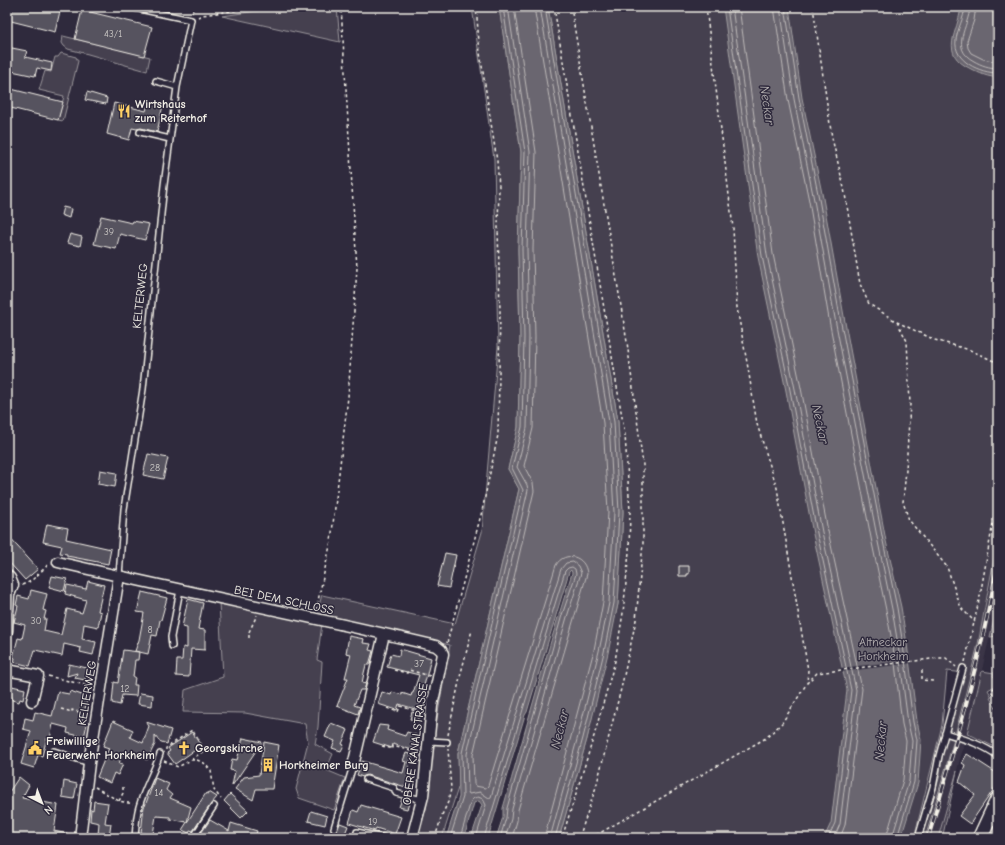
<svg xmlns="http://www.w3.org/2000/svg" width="1005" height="845" font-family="'Comic Neue',sans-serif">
<rect width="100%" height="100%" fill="#2f2a3d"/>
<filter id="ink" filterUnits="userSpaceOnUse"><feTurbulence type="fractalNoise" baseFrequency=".025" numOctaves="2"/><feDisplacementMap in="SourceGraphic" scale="8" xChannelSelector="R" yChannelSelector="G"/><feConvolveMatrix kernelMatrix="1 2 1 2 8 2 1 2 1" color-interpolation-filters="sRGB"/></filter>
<g filter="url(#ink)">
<path fill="#3b3647" d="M998 538V601L967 734 938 838H925L953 743 978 644Z"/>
<path fill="#454050" stroke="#9c989c" d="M283 7H337L340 42 222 16Z
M472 7H499L521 152 518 249 520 337 518 428 508 469 519 489 458 753 459 785 442 838H416L426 809 430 758 450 645 316 616 322 595 455 624 482 532 498 347 494 159Z
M548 7H998V538L978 644 953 743 925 838H920L930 811 936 789 940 775 942 750 965 673 947 671 942 725 914 838H559L587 739 618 604 623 512 618 421Z
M63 36 150 57 147 71C120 64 95 55 68 49L64 46 62 43Z
M61 53 76 57 78 61 63 121 58 120 64 96 39 90 45 71 51 72 55 57H58Z
M998 601V636L990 637Z
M219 602 322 624 317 660 322 662 318 727 315 744 333 754 326 770 345 778 334 810 299 798 296 789 308 742 305 724 245 713 183 712 185 690 223 677Z
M982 671 994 673 993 676 996 679 998 684 988 690 992 697 990 698 998 712V749L973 736 967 734Z
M957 771 944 830 942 838H938Z"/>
<path fill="#6a6670" stroke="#a19ea0" d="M499 7H548L618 421 623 512 618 604 608 653 587 739 559 838H496L503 817V808C526 729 547 650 572 573L571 570 569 572 527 712 525 715 488 838H471L482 805 479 801 474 803 464 838H446L459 797 458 753 519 489 508 469 518 427 520 337 518 249 521 152Z
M723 7H789L802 98 823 198 845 322 886 541 901 607 907 644 917 721 921 740 918 783 901 838H824L831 823 847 690 813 534 786 391 758 257Z
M961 7H998V77C989 78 979 73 971 69 938 53 958 33 961 7Z"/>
<path fill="#2f2a3d" d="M911 660 912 663 840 672V668Z"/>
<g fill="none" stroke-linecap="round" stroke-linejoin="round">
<path stroke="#bdb9b8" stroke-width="1" d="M534 7 603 423 608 512 603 602 594 650 544 838
M540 7 609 422 614 512 609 603 599 651 578 736 550 838
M545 7 614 422 619 512 614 603 604 652 583 738 555 838
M727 7 762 256 790 390 817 533 851 690 835 823 828 838
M732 7 767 255 795 389 822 532 856 690 840 824 834 838
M739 7 773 254 801 388 828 531 862 689 845 825 840 838
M774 7 788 100 809 201 830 325 872 543 886 610 893 646 902 724 906 741 903 780 886 838
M780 7 794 99 814 200 836 324 878 542 892 609 898 645 908 723 912 741 909 781 892 838
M785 7 799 98 819 199 841 323 883 541 897 608 903 645 913 722 917 740 914 782 897 838
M965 7C964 19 957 29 956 40 953 61 980 73 998 73
M970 7C969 27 949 48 974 61 981 65 989 68 998 68
M976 7 974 20 967 41 968 48 971 53 983 59 998 62
M450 838 463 797 462 753 523 490 512 468 522 427 524 337 522 249 525 152 503 7
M460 838 471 801 474 798 478 797 483 799 486 805 476 838
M484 838 565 571 568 568 572 567 575 569 576 574 562 615 507 808 506 818 500 838
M505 838 511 819 512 809 567 617 581 573 578 566 573 562 566 563 561 569 491 797 489 798 480 792 469 794 468 792 467 754 528 490 527 485 517 467 527 428 529 337 527 249 530 152 508 7
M512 838 517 821 518 810 587 574C586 556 565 550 556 565L488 786 486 788 475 786 474 784 473 755 534 491 533 483 524 466 533 428 535 337 533 249 536 152 514 7"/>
</g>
<path fill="#56525f" stroke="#f4f1e8" d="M7 7H61L55 32 7 20Z
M82 10 152 27 144 56 75 39Z
M7 47 27 51 25 57 52 63 51 71 37 68 35 76 7 70Z
M7 88 63 102 58 120 7 107Z
M87 92 107 98 106 104 85 100Z
M149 101 163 105 157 132 141 128 137 129 132 128 129 140 107 134 114 103 146 111Z
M63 207 71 209 69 218 61 215Z
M101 216 132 223 133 221 149 224 145 240 120 234 116 249 94 244Z
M70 234 82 237 80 246 67 243Z
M148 454 168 458 163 479 143 475Z
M100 470 117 473 115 487 98 484Z
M47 524 68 528 66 539 111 549 108 564 67 556V554L60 553 62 546 43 542Z
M7 535 38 569 25 580 7 560Z
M445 553 456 555 449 588 437 586Z
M679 566H689V574H687V576H679Z
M52 576 67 579 64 591 49 587Z
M88 581 104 585 98 611 101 612 98 627 84 624 82 639 96 642 93 655 80 652 81 648 64 644 62 656 35 650 30 666 14 662 15 658 13 657 18 638 22 639 25 625 14 622 18 606 16 605 18 596 29 599 31 590 47 594 43 610 46 611 44 619H46L44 631 61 635 67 609 82 613 86 600 65 594 67 585 86 589Z
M142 592 167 598 161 620H160L157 636 152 635 148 654 135 651 139 640 144 613 137 612Z
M188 599 203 603 198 629 205 630V650L191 649 189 677 176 676 177 660H182L183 647 187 648V628L182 627Z
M349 636 364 639 363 643 371 644 369 650 373 651 369 665H366L364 673 362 683 366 684 364 690H360L354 705 360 707 358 714 337 706 348 678H345L351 654 346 653Z
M400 649 431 658 418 710 399 704 397 710 378 704 382 692 391 695 392 692 402 695V693L411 696 412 693H413L419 675 387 667 391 654 399 656Z
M123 650 139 652 138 660H135L133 677H135L134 685H137L136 696 122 695 120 705 112 703 114 682 118 683Z
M69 664 87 668 88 665 96 666 94 675 87 673 85 680 75 678 77 673 67 676Z
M12 686 25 689 23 700 20 699 19 702 12 700V697L9 696Z
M70 691 82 695 81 701 88 696 82 722 87 724 84 737 67 733 68 728 53 724 50 739 47 738 42 756 38 755 34 768 21 764 31 731 23 729 25 718 33 720 35 712 52 716 58 692 69 694Z
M140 693 153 695 152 706 138 704Z
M412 712 420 715 418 721 410 719Z
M113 721 133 730 130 737 143 743 149 726 146 722 171 730 167 744 159 741 155 736V744L147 760 125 750 119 763 123 764 118 775 114 773 110 783 97 777 109 748 103 746Z
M331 723 348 730 342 744 344 745 341 751 332 748 335 741 325 737Z
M379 725 388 726 387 730 405 736 407 732 416 735 412 750 393 744 392 748 373 742Z
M192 732 201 746 175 764 167 753 170 751 168 748Z
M243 738 262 742 232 786 235 771 230 770 232 759 237 760Z
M264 742 279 745 272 789H256L253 800 235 789 244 777 259 775Z
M406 753 413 755 411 763 408 762 412 781V789L367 775 363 777 357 775 362 761 403 773 406 762 403 761Z
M967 754 998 774V783L970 824 959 816 975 795 959 782 965 765 962 763Z
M19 777 29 785 22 798 58 805 54 831 72 835V838H7V795Z
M155 778 169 784 166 790 172 795 170 798 191 807 187 822 170 819V817L156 816 153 834 141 833 144 806H145Z
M64 781 77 784 74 799 62 797Z
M209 792 217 797 211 804 193 831 190 830 189 833 182 830 206 793 208 794Z
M230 794 248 811 241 818 224 801Z
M402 799 410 801 407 809 399 807Z
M94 801 108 803 105 823 111 824 109 838H102V835H98L99 823 90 821 91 809 93 810Z
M361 805 401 817 395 834 376 828 375 831 349 823 353 810 358 812Z
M311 811 327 816 325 825 308 821Z
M210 820 229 831 231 823 257 831 255 838H202L199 836Z
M340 823 348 826 344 836 336 834Z"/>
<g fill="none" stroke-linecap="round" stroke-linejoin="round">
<g stroke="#f4f1e8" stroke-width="8">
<path id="lane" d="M156 81 177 87
M140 132 170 139
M119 576 124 509 143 389 164 185 177 87 191 20 130 7
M172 646 171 637 180 590
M945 733C964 739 982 744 998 756
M429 741 447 742
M54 751 89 763
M366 779 394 788 396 793 422 800
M334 828 353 766
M357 832 385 838
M135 838C136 827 136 817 139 807 144 789 154 772 160 754
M193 838 214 806
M918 838 933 787 939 756 963 668"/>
</g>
<g stroke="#f4f1e8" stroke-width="13">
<path id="street" d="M58 562C184 592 310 616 436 646L441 650 443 654 432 706 423 796 412 838
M7 575 10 578 13 585 9 595 7 631
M7 670 38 676 32 701
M353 766 384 634
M80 838 89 763 119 576"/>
</g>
<g stroke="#f4f1e8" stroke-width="17">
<path id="secondary" d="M980 838 998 799"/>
</g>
<path stroke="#f4f1e8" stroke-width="1.5" stroke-dasharray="3 3" stroke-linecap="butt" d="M554 7 625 435 630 511 629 552 623 613 615 661 594 736 562 838
M571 7 627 342 643 465V543L636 620 621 689 596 787 579 838
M706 7 733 228 737 308 748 368 757 424 777 488 808 670 807 683
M813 7 832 138 844 188 860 284 869 304 897 322 935 340 970 350 998 363
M192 13 194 7
M198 17 202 15 261 7
M897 322 907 341 910 404 906 470 903 502 909 520 947 567 961 608 975 622
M22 585 31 581 49 564
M316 610 331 541 348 397 357 268 341 7
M249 638V632L257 615
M447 643 482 511 498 435 500 311 498 227 499 187 497 161 480 53 476 7
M965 662 980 596 998 495
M394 670 407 673 409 670 430 676
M922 670V680L933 681
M48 676 93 687
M993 694 991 690 998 686
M387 708 398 712 400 706 422 713
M61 709 72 712V710L87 714
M448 735 460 677 472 630
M382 746 393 749V746L418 753
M166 750V748L192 730 205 750 191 760
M164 761 178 767 191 760H197L204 763 211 771 214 790 221 799
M95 787 119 801 133 804
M119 801 123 793V786
M435 838 442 815 448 802 451 789 448 749
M591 838 766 738 782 723 807 683 817 673 939 658H946L956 667"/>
<use href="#lane" stroke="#2f2a3d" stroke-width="5"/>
<use href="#street" stroke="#2f2a3d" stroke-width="10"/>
<use href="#secondary" stroke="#2f2a3d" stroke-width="14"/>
<g stroke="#f4f1e8" stroke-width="4">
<path id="rail" d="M928 838C955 747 981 656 998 562"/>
</g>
<use href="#rail" stroke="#2f2a3d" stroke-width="2.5" stroke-dasharray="8" stroke-linecap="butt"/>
</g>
</g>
<defs>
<g id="restaurant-bare" transform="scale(1.08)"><path d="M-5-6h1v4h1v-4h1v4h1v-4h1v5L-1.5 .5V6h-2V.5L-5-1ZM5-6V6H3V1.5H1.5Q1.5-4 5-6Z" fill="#ffd166" stroke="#2f2a3d" stroke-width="2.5" paint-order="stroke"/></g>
<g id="civic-bare" transform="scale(1.08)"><path d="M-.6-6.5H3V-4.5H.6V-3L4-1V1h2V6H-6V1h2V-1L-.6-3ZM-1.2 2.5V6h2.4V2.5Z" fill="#ffd166" stroke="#2f2a3d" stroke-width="2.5" paint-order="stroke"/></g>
<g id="church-bare" transform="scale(1.08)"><path d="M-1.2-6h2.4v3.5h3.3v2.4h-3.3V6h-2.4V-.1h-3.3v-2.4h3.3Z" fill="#ffd166" stroke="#2f2a3d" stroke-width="2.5" paint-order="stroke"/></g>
<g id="building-bare" transform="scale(1.08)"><path d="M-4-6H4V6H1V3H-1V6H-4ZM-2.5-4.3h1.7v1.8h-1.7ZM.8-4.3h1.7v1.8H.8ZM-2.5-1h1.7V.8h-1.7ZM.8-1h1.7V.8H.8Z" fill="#ffd166" stroke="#2f2a3d" stroke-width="2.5" paint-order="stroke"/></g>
</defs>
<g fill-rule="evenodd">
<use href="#restaurant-bare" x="124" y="111"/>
<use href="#civic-bare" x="35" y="748"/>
<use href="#church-bare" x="184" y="748"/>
<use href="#building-bare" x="268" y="765"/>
</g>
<g text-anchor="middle" stroke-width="3" stroke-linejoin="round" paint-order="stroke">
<g font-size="10" fill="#ccc9c6">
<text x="113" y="37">43/1</text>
<text x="109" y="235">39</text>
<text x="155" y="471">28</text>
<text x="36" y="624">30</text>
<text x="150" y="633">8</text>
<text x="419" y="667">37</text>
<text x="125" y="692">12</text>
<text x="159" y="796">14</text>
<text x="373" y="825">19</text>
</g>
<g font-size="12" font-weight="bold" fill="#f4f1e8" stroke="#2f2a3d" text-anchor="start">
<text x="135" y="108">Wirtshaus<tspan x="135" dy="14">zum Reiterhof</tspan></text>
<text x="46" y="745">Freiwillige<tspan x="46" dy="14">Feuerwehr Horkheim</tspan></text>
<text x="195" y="752">Georgskirche</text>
<text x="279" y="769">Horkheimer Burg</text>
</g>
<g font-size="12" fill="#f4f1e8" stroke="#2f2a3d">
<text transform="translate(140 296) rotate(-84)" y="4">KELTERWEG</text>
<text transform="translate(284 600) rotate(12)" y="4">BEI DEM SCHLOSS</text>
<text transform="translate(87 693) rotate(-81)" y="4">KELTERWEG</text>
<text transform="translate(415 744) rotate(-82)" y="4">OBERE KANALSTRASSE</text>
</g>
<g font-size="12" fill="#b7b3b3" stroke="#2f2a3d">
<text x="883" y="646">Altneckar<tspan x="883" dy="14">Horkheim</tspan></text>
</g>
<g font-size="13" font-style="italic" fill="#b6b2b2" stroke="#2f2a3d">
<text transform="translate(768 105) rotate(81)" y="5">Neckar</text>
<text transform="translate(821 424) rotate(78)" y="5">Neckar</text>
<text transform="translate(559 729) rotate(-76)" y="5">Neckar</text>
<text transform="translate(880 741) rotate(-85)" y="5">Neckar</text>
</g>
</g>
<rect width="1005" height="845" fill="none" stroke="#2f2a3d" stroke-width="24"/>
<rect x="12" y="12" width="981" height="821" fill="none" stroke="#f4f1e8" stroke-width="1.5" filter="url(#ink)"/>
<g transform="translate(42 803) rotate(138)" stroke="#2f2a3d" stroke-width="3" paint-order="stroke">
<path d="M0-3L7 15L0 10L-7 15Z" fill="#f4f1e8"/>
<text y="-6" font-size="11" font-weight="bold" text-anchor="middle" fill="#f4f1e8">N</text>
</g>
</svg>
